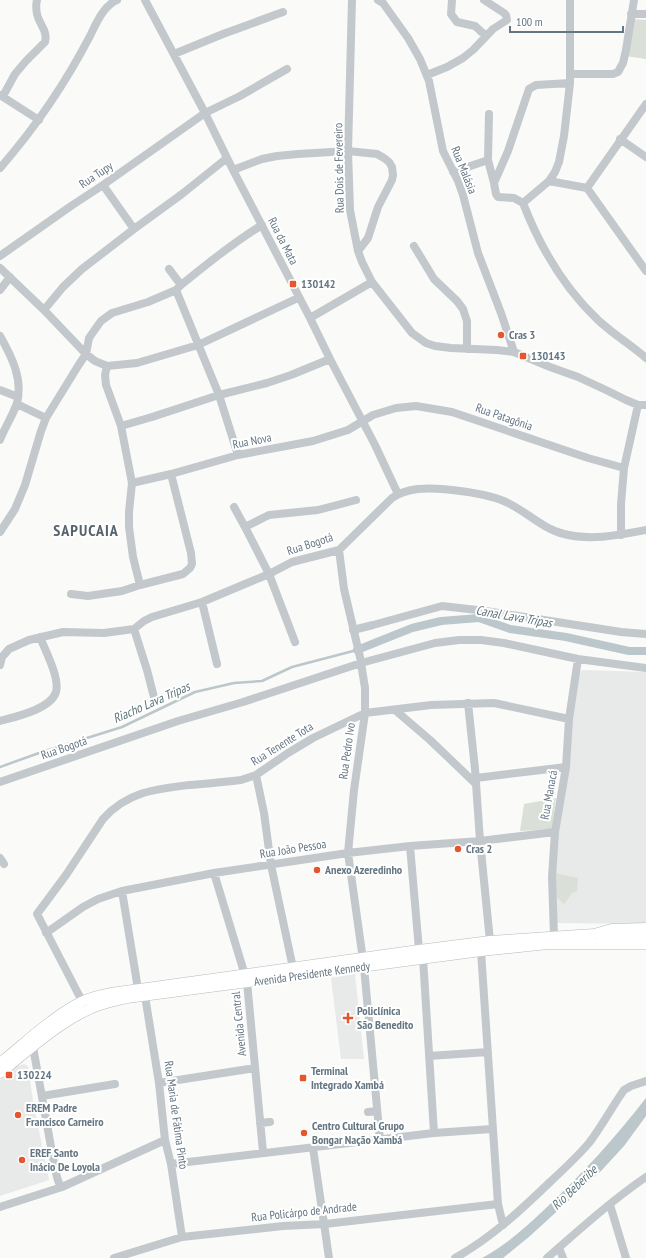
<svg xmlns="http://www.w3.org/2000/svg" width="646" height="1258" font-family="'PT Sans Narrow',sans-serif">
<rect width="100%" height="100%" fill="#fafaf8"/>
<path fill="#e8e9e9" d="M583 670 646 672V924L556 923 554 862 574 674Z
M355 974 364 1059H341L331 978Z
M24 1064 28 1066 33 1101 49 1180 0 1196V1080L17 1066Z"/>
<path fill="#dadfd7" d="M631 19 646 20V59L626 56Z
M556 798 552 829 520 831 524 804Z
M555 873 578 878 577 891 572 893 564 904 554 895Z"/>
<path fill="#bbc7cb" d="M646 1098V1116L624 1146 601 1171 530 1236 503 1258H482C505 1246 526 1227 545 1209 582 1174 615 1138 646 1098Z"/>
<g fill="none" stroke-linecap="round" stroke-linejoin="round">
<path stroke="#bbc7cb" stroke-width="2.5" d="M0 767 39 753 122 727 195 692 234 683 262 681 292 667 357 650"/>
<path stroke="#bbc7cb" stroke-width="8" d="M357 650 412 628 441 621 479 618 510 629 566 637 629 651H646"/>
<g stroke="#b5babe" stroke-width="11">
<path id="major" d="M600 936H646
M0 1063C26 1042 52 1017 81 1002 90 997 101 995 111 993L419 950 490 941 594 934 612 929 646 928
M0 1073C28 1051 66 1016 100 1005 108 1002 118 1000 127 998L481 951 548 944H646"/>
</g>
<path stroke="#c3c8cc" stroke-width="8" d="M145 0 205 113 233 170 310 318 330 359 375 445 398 494
M352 0 348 151 350 210 358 251 362 262 372 282 412 333 426 343 435 346 451 348 497 350 514 352 550 367 578 377 608 391 626 400 638 405H646
M378 0 383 3 408 38 420 59 429 81 443 151 458 181 463 195 478 253 501 313 514 352
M452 0 451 14 457 22 475 26 486 36
M570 0V83L564 136 559 162 555 172 549 181 523 203 514 198 498 197 496 194 494 183 508 151 529 89 536 85 570 83
M631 14H646
M174 54 223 34 283 12
M571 74H613L618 72 623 63 626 50 634 0
M427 75 447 67 463 58 473 50 493 29 507 20 506 15 504 13 484 0
M0 95 39 120
M3 96 15 74 26 61 45 42C48 31 39 24 37 14 36 9 36 4 37 0
M489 114 488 160 494 183
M620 139 646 157
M0 168C35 128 65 84 90 36 96 24 103 6 117 0
M233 170 262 159 277 156 298 154 348 151 377 154 384 158 389 162 392 167 393 175 392 180 378 207 368 238 358 251
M453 172 488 160
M549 181 587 188
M103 185 134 229
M587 188 646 104
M587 188 646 271
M523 203C540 247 564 288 598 320 613 334 631 345 646 358
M414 246 434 279 457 301 463 309 467 321V349
M0 256 71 206 103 185 205 113 240 96 287 69
M0 268 44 310 86 354 95 361 107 366 137 363 198 345 298 298
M169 269 181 285
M0 290 10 277
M176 290 219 395 238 455
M44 310 63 287 82 269 134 229 182 194 227 158
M310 318 372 282
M0 336C12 357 23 379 17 403 14 413 4 429 0 440
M107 366 105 375 106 385 121 426 132 483 129 512V527L133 557 140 585
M0 390 18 397
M17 404 46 418
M121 426 152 417 219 395 267 383 291 375 330 359
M132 483 171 474 238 455 313 441 348 430 373 415 396 408 416 406 452 412 588 458 624 468
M234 507 245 527 269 574 295 642
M245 527 269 515 318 510 356 500
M0 532 15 509 25 485 41 431 46 418 78 366 86 354 89 338 96 328 101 321 112 313 148 302 176 290 181 285C207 264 233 243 262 225
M621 535V504L624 468 638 405
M339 550 344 589 360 657 365 688V713L354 790 348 853 364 967 380 1140
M71 594 88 596 122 591 140 585 183 574 190 568 192 564 191 553 171 474
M202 602 217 664
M134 629 147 670 155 701
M353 630 373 625 442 606 486 611 621 632 646 634
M0 665 2 657 9 649 29 640 63 632 104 633 134 629 144 621 152 617 202 602 269 574 292 562 339 550 392 498C399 493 409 490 418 489 440 487 489 493 508 503 527 512 543 529 564 534 591 541 619 535 646 530
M468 703 475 769 480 841 490 941
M395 710 430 740 476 784
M0 721C15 717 51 709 56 692 60 678 45 650 40 637
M256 775 264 813 271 865 293 968
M476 778 566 767
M0 782 178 721 243 702 361 663 435 643 459 640H481L504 643 578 659 646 668
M410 846 419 950
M0 858 4 864
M214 873 247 982 263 1152
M122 891 138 989
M46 933 83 907 98 899 122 891 214 873 348 853 410 846 480 841 555 832
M554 936 552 877 555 832 566 767 569 719 578 659
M481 951 498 1204 503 1225
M423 958 434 1133
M145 996 159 1083 165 1140 171 1164 182 1237
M82 1001 37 914 66 875 103 819C127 792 155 789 189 785 207 784 224 782 241 780L256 775 288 753 313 738 365 713 431 705 494 703 569 719
M33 1047 55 1169C57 1175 57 1183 62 1187L165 1140
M429 1056 488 1052
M159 1083 255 1068
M42 1096 115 1084
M368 1112 377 1111
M260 1123 270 1122
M313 1148 329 1258
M171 1164 434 1133 492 1129
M610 1205 626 1258
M0 1207 62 1187
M559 1248 563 1258
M114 1258 182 1237 283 1226 325 1224 498 1204
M455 1258C491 1238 521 1210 550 1182 563 1170 577 1157 589 1143 602 1126 612 1107 624 1090L631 1086 646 1081
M547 1258C579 1230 611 1201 646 1177"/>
<use href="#major" stroke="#fff" stroke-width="10"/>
</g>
<g fill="#e4572e" stroke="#fff" stroke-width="1.5">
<rect x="289" y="280" width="8" height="8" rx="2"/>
<circle cx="501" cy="335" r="4"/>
<rect x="519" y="352" width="8" height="8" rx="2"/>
<circle cx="458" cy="849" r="4"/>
<circle cx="317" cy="870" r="4"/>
<path d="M346 1012h4v4h4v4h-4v4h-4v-4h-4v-4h4z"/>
<rect x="5" y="1071" width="8" height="8" rx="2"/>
<rect x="299" y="1074" width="8" height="8" rx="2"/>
<circle cx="18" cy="1115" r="4"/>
<circle cx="304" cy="1133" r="4"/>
<circle cx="22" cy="1160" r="4"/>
</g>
<g text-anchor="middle" stroke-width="4" stroke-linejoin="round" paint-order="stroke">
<g font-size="12" fill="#657683" stroke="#fff">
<text transform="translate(339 168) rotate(-91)" y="4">Rua Dois de Fevereiro</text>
<text transform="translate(464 170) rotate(68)" y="4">Rua Malásia</text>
<text transform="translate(96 175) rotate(-34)" y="4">Rua Tupy</text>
<text transform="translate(283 241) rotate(63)" y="4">Rua da Mata</text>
<text transform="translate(504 417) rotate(19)" y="4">Rua Patagônia</text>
<text transform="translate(252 441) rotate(-11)" y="4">Rua Nova</text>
<text transform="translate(310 544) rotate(-18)" y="4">Rua Bogotá</text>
<text transform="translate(282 744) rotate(-32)" y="4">Rua Tenente Tota</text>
<text transform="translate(64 748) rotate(-19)" y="4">Rua Bogotá</text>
<text transform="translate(347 751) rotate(-82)" y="4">Rua Pedro Ivo</text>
<text transform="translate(549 795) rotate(-80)" y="4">Rua Manacá</text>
<text transform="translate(293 849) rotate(-9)" y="4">Rua João Pessoa</text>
<text transform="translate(312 974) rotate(-8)" y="4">Avenida Presidente Kennedy</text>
<text transform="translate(239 1024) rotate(-96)" y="4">Avenida Central</text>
<text transform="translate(176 1115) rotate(82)" y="4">Rua Maria de Fátima Pinto</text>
<text transform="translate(304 1212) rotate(-6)" y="4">Rua Policárpo de Andrade</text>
</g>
<g font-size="12" font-weight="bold" fill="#657683" stroke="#fff" text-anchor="start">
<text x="301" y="288">130142</text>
<text x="509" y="339">Cras 3</text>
<text x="531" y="360">130143</text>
<text x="466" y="853">Cras 2</text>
<text x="325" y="874">Anexo Azeredinho</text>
<text x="357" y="1015">Policlínica<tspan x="357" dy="14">São Benedito</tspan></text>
<text x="311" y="1075">Terminal<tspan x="311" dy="14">Integrado Xambá</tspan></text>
<text x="17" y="1079">130224</text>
<text x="26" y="1112">EREM Padre<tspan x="26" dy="14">Francisco Carneiro</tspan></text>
<text x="312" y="1130">Centro Cultural Grupo<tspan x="312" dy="14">Bongar Nação Xambá</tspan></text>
<text x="30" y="1157">EREF Santo<tspan x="30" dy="14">Inácio De Loyola</tspan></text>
</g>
<g font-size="13" font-style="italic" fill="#60757c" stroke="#fff">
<text transform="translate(514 616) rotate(10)" y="5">Canal Lava Tripas</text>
<text transform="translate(151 702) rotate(-24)" y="5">Riacho Lava Tripas</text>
<text transform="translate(574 1187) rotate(-44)" y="5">Rio Beberibe</text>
</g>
<g font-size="16" font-weight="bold" letter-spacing="1" fill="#57646e" stroke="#fff">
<text x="86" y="536">SAPUCAIA</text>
</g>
</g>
<path d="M510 26v6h113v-6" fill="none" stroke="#657683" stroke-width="2"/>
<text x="516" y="26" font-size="12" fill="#657683" stroke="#ffffff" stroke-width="3" paint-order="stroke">100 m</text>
</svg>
